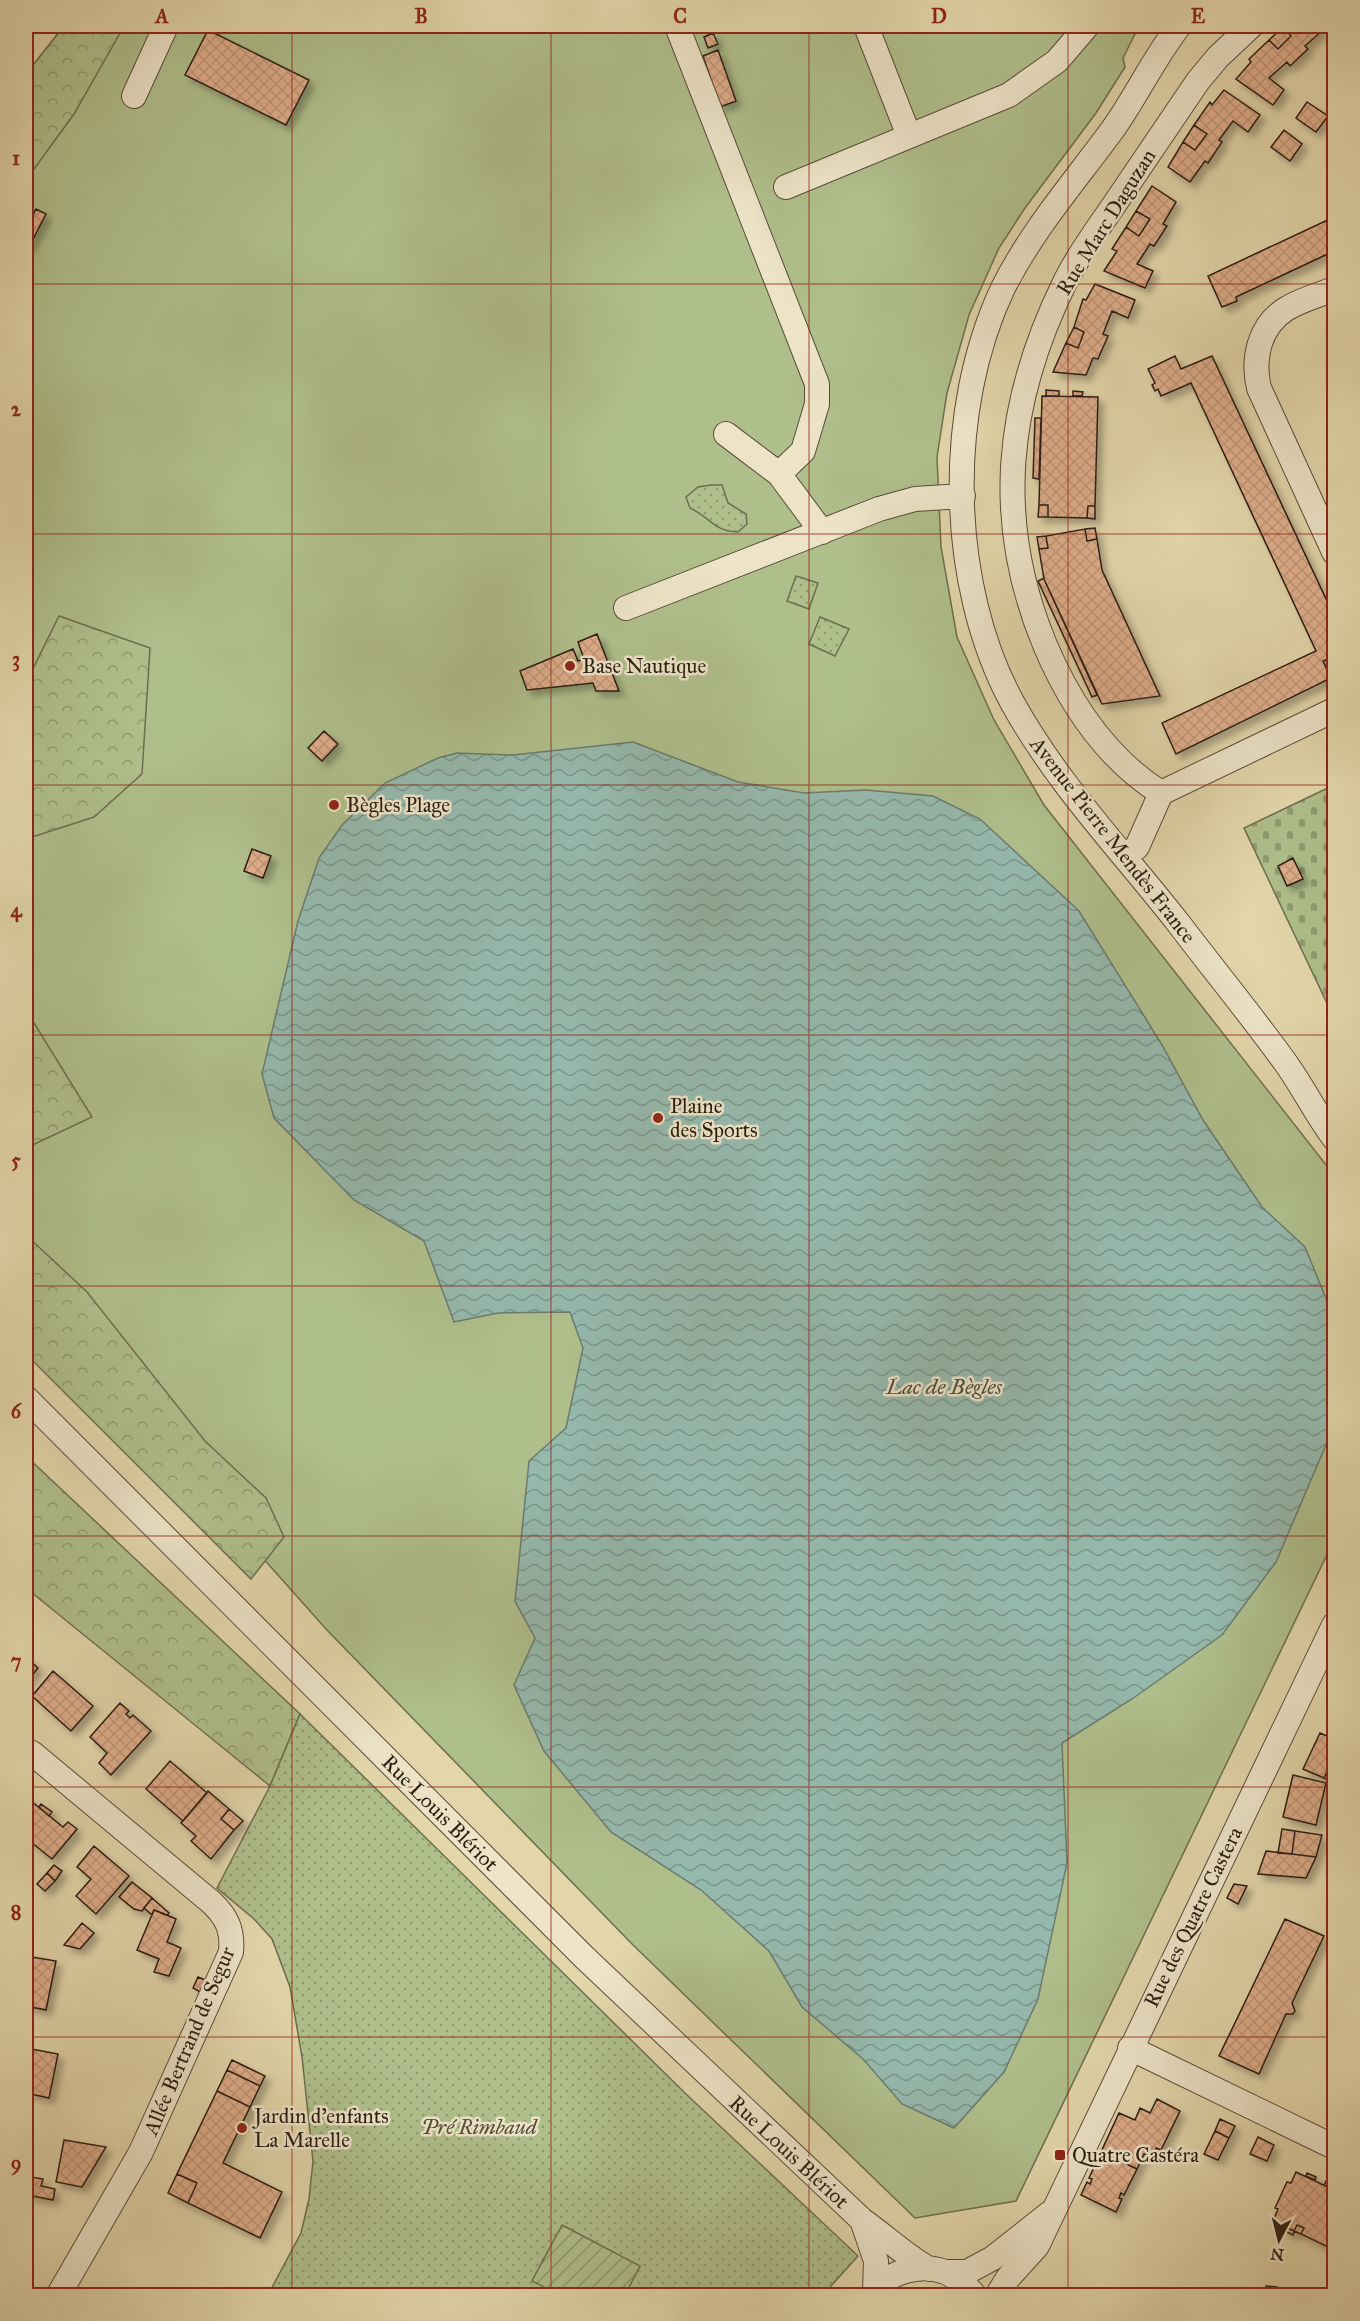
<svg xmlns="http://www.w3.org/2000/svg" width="1360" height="2321" font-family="'IM FELL Great Primer',serif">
<defs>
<pattern id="forest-crowns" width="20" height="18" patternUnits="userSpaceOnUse" patternTransform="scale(1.5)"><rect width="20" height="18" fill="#afbf8c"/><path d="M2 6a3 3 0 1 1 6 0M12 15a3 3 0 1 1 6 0" fill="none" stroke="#8f9b71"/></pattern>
<pattern id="cemetery-stones" width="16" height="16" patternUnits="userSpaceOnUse" patternTransform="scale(1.5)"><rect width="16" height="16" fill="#afbf8c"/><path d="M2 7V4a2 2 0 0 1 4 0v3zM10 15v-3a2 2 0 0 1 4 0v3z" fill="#8f9b71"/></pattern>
<pattern id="park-dots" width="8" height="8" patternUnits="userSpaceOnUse" patternTransform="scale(1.5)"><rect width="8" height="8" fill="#afbf8c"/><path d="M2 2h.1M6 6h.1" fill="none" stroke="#8f9b71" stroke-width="1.8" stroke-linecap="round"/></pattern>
<pattern id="garden-furrows" width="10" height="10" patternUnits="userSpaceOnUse" patternTransform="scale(1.5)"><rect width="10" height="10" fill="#afbf8c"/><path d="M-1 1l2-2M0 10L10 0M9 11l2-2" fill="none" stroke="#8f9b71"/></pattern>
<pattern id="water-waves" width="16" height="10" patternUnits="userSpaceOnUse" patternTransform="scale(1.5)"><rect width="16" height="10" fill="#95b9ad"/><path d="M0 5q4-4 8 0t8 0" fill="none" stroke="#7a968b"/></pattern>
<pattern id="building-cross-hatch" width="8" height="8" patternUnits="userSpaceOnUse" patternTransform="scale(1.5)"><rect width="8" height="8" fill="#dead8a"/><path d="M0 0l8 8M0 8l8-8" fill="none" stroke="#bf9476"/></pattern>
<filter id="shadow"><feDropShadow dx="5.5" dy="5.5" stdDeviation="3" flood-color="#0004"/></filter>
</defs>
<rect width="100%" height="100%" fill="#e3d6ab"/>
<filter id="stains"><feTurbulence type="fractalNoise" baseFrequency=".00333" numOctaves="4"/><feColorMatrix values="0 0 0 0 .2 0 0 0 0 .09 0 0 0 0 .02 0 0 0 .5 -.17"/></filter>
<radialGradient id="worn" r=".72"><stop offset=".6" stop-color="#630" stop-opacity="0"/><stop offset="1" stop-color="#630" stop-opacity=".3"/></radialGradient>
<path fill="#afbf8c" stroke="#6d6e4f" stroke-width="1.5" d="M64 26H1139L1123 58 1125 67 1096 113 1025 208 999 248 969 315 947 393 937 457 941 547 957 637 994 720 1044 805 1334 1175V1540L1016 2201 915 2218 633 1945 326 1629 52 1321 26 1300V74Z"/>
<path fill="url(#forest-crowns)" stroke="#6d6e4f" stroke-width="1.5" d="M64 26H124L74 114 26 180V74Z
M59 616 150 648 142 774 94 817 26 839V683Z
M26 1010 92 1117 26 1148Z
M26 1235 87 1292 205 1441 266 1498 284 1537 251 1579 26 1354Z
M26 1456 300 1714 270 1786 26 1588Z"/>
<path fill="url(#cemetery-stones)" stroke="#6d6e4f" stroke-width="1.5" d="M1334 785V1018L1244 828Z"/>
<path fill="url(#park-dots)" stroke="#6d6e4f" stroke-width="1.5" d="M711 485H722L728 503 746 514 747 524 738 532C713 531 710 517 690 508L686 497 698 487Z
M796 576 818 583 809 609 787 601Z
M820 617 849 629 835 656 809 644Z
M300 1714 686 2094 858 2256 831 2286 828 2295H268L301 2233 309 2199 313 2161 302 2057 290 1987 272 1939 254 1919 217 1888 270 1786Z"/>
<path fill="url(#garden-furrows)" stroke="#6d6e4f" stroke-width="1.5" d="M562 2225 640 2266 625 2295H560L532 2281Z"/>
<path fill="url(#water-waves)" stroke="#6b7b6f" stroke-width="1.5" d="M633 742 738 782 804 793 866 790 933 796 980 819 1079 911 1162 1045 1203 1120 1262 1207 1305 1247 1334 1318V1426L1276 1562 1222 1635 1132 1699 1062 1743 1067 1863 1038 1999 1004 2072 954 2128 902 2104 863 2059 802 2007 769 1951 701 1890 611 1832 544 1751 514 1685 535 1638 515 1601 529 1461 566 1428 583 1348 570 1312 498 1313 454 1322 424 1241 354 1200 274 1118 262 1074 298 921 319 858 342 825 385 783 438 758 457 753 513 755Z"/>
<path fill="url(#building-cross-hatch)" stroke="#2b1d12" stroke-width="1.5" filter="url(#shadow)" d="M1285 26H1320L1323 30 1305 46 1308 49 1290 66 1287 62 1269 78 1284 90 1273 105 1236 79 1251 62 1249 59 1269 40 1278 49 1291 36 1283 27Z
M1283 27 1291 36 1278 49 1269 40Z
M208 30 309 80 286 125 185 75Z
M713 33 718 44 708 48 704 37Z
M718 50 736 101 720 107 703 56Z
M1224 90 1260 115 1248 132 1233 121 1219 140 1222 142 1208 163 1205 161 1190 182 1168 167 1183 142 1195 150 1207 134 1194 125 1210 102 1212 105Z
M1307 102 1328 116 1316 132 1296 118Z
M1194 125 1207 134 1195 150 1183 142Z
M1284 130 1302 144 1290 161 1271 147Z
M1152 186 1176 202 1163 224 1167 226 1154 246 1150 244 1137 264 1153 271 1145 288 1104 271 1117 251 1112 249 1126 227 1139 236 1150 219 1136 211Z
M36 209 46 214 29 247 26 245V230Z
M1136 211 1150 219 1139 236 1126 227Z
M1334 217V251L1236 297 1237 301 1222 307 1208 276Z
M1095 284 1135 300 1128 318 1112 311 1103 334 1108 336 1098 359 1093 358 1086 375 1053 372 1066 343 1078 348 1084 332 1074 327 1083 299 1086 300Z
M1074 327 1084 332 1078 348 1066 343Z
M1175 356 1181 369 1212 356 1334 616V656L1323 661 1331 678 1176 754 1162 723 1316 651 1191 383 1161 396 1158 389 1155 391 1152 385 1155 383 1148 369Z
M1046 390 1059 391V396H1046Z
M1073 391 1083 392 1082 396H1073Z
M1042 396 1098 397 1095 506H1088L1087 518 1048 517V505H1039Z
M1035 418H1041L1039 479 1033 478Z
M1039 505H1048V517H1038Z
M1088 506H1095V519L1087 518Z
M1095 528 1097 539 1087 541 1085 529Z
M1085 529 1087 541 1097 539 1102 570 1160 696 1102 704 1044 579 1039 549 1048 548 1046 536Z
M1046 536 1048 548 1039 549 1037 537Z
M1044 578V579L1097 695 1092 697 1038 581Z
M597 634 619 691H596L593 683 527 690 520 671 573 649 578 661 584 659 578 642Z
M324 731 338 744 322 761 308 748Z
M252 849 271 856 263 878 244 871Z
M1293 858 1303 879 1287 886 1278 866Z
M26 1657 38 1668 26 1683Z
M53 1671 93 1706 71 1731 32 1696Z
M120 1703 129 1711 126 1714 130 1718 133 1715 151 1731 111 1775 99 1763 107 1753 90 1737Z
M1320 1733 1334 1739V1767L1330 1765 1324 1778 1303 1769Z
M170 1761 207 1793 183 1821 146 1789Z
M1330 1765 1334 1767V1783L1324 1778Z
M1293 1775 1326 1783 1316 1825 1283 1817Z
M208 1791 229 1809 221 1819 234 1830 211 1859 191 1841 196 1836 181 1823Z
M26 1797 63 1827 68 1822 77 1829 52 1859 26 1838Z
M41 1804 52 1812 49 1816 39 1807Z
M229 1809 243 1821 234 1830 221 1819Z
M1282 1829 1295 1831 1292 1854 1278 1853Z
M1295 1831 1322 1835 1316 1857 1292 1854Z
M94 1846 129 1876 96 1914 76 1896 91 1879 77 1867Z
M1266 1851 1292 1854 1316 1857 1306 1878 1258 1874Z
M54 1865 62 1871 55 1881 47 1873Z
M47 1873 55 1881 45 1891 37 1884Z
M132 1882 152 1898 142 1911 134 1909 119 1897Z
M1234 1884 1247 1886 1238 1904 1227 1898Z
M152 1898 169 1913 167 1915 154 1910 152 1915 144 1908Z
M154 1910 176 1919 167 1942 181 1948 169 1976 154 1972 159 1959 137 1950Z
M1285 1919 1324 1936 1292 2003 1295 2011 1293 2014H1286L1259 2074 1219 2056Z
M82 1923 94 1933 80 1949 64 1945Z
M26 1956 56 1961 46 2010 26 2006Z
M198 1977 210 1982 204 1994 193 1988Z
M1334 2018V2037L1327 2034Z
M26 2048 58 2054 49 2098 26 2093Z
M232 2060 265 2076 260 2086 227 2070Z
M227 2070 260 2086 250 2107 217 2091Z
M217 2091 250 2107 223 2163 282 2192 260 2238 188 2203 197 2183 177 2174Z
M1157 2099 1180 2111 1161 2150 1156 2148 1154 2154 1149 2156 1144 2154 1137 2169 1101 2152 1119 2113 1135 2120 1140 2108 1150 2113Z
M1220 2119 1235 2126 1229 2138 1215 2131Z
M1215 2131 1229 2138 1218 2160 1204 2154Z
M1258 2137 1274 2145 1267 2161 1250 2154Z
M64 2140 106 2147 82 2187 56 2182Z
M1101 2152 1137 2169 1124 2195 1121 2193 1119 2198 1122 2199 1116 2212 1081 2195 1087 2182 1090 2184 1092 2179 1089 2178Z
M1296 2172 1334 2190V2238L1330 2236 1326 2246 1301 2234 1304 2228 1297 2225 1294 2231 1273 2221 1278 2209 1275 2208 1287 2182 1291 2183Z
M1307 2173 1316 2177 1315 2180 1306 2176Z
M177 2174 197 2183 188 2203 168 2193Z
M31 2177 43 2179 41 2186 55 2189 53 2200 27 2195Z
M1326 2181 1334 2186 1333 2189 1324 2185Z
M1297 2225 1304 2228 1301 2234 1294 2231Z
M1284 2227 1294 2231 1293 2235 1283 2230Z
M1266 2286 1277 2287 1276 2293 1266 2292Z
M1288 2288 1299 2290 1298 2295 1288 2294Z
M1253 2290 1276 2293V2296H1252Z"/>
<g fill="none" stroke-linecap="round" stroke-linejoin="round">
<g stroke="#594b38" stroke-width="26">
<path id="minor" d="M677 26 817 384V404L803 451 779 474
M866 26 909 136
M1179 26C1154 58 1137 95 1113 129 1075 181 1032 230 1003 288 945 410 948 584 1012 702 1057 784 1122 851 1179 924 1214 970 1251 1015 1285 1062 1303 1087 1316 1114 1334 1138
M134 96 166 26
M786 187 1009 95 1057 61 1087 26
M1334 289C1319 295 1300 300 1286 309 1259 326 1252 359 1259 388L1334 552
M726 434 779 474 822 532
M626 608 879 509 915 499 963 496
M1161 793C1107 759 1070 704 1045 645 993 520 1006 402 1065 282 1078 255 1097 230 1114 205 1142 164 1170 122 1198 81L1218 57 1251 26
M1126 855 1137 847 1161 793 1334 710
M26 1398 585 1958 862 2220C885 2236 904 2255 929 2269
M26 1751 32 1753 211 1902C227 1917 233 1930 231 1952L141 2152 58 2296
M1130 2048 1334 2147
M862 2220 876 2261 875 2291
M945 2272H967L993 2258 1050 2213
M873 2296C884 2271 922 2263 945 2272 957 2277 967 2286 975 2296
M997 2296 1008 2278 1037 2246 1334 1625"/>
</g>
<use href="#minor" stroke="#ede4c8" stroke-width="24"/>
</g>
<path fill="none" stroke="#8f2418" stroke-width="1.5" stroke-opacity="0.55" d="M292 26V2296M551 26V2296M809 26V2296M1068 26V2296M26 284H1334M26 534H1334M26 785H1334M26 1035H1334M26 1286H1334M26 1536H1334M26 1787H1334M26 2037H1334"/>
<g fill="#8f2418" stroke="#ede4c8" stroke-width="2">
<circle cx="570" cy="666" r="6"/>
<circle cx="334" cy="805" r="6"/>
<circle cx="658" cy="1118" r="6"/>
<circle cx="242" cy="2128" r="6"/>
<rect x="1054" y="2149" width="12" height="12" rx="3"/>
</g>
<g text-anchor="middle" stroke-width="5" stroke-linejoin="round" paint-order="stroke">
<g font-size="21" fill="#2b1d12" stroke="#ede4c8">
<text transform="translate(1106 222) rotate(-58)" y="7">Rue Marc Daguzan</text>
<text transform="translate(1113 840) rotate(52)" y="7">Avenue Pierre Mendès France</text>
<text transform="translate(440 1813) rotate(45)" y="7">Rue Louis Blériot</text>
<text transform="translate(1193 1917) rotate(-64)" y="7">Rue des Quatre Castera</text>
<text transform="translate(189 2041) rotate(-67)" y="7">Allée Bertrand de Segur</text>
<text transform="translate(789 2152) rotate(43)" y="7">Rue Louis Blériot</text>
</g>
<g font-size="21" fill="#2b1d12" stroke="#ede4c8" text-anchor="start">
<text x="582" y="673">Base Nautique</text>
<text x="346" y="812">Bègles Plage</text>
<text x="670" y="1113">Plaine<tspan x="670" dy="24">des Sports</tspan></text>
<text x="254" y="2123">Jardin d'enfants<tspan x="254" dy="24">La Marelle</tspan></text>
<text x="1072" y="2162">Quatre Castéra</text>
</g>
<g font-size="21" font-style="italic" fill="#534e37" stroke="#ede4c8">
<text x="479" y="2134">Pré Rimbaud</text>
</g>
<g font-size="22" font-style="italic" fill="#4b4c40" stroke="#ede4c8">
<text x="944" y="1394">Lac de Bègles</text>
</g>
</g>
<rect width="1360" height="2321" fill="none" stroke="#e3d6ab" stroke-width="66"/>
<g transform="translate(1279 2240) rotate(187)" stroke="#ede4c8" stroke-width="4.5" paint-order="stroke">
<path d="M0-4.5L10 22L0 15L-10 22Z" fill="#2b1d12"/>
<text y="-9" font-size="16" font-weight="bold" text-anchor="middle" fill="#2b1d12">N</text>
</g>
<rect x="33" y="33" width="1294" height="2255" fill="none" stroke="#8f2418" stroke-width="2"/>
<g font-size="20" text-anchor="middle" font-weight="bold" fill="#8f2418">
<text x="162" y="23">A</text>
<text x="421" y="23">B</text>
<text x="680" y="23">C</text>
<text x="939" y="23">D</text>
<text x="1198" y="23">E</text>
<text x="16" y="165">1</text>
<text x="16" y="416">2</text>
<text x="16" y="666">3</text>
<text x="16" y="917">4</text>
<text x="16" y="1167">5</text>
<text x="16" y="1418">6</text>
<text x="16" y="1668">7</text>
<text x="16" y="1919">8</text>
<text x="16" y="2170">9</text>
</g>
<rect width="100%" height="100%" filter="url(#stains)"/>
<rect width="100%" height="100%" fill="url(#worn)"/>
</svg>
